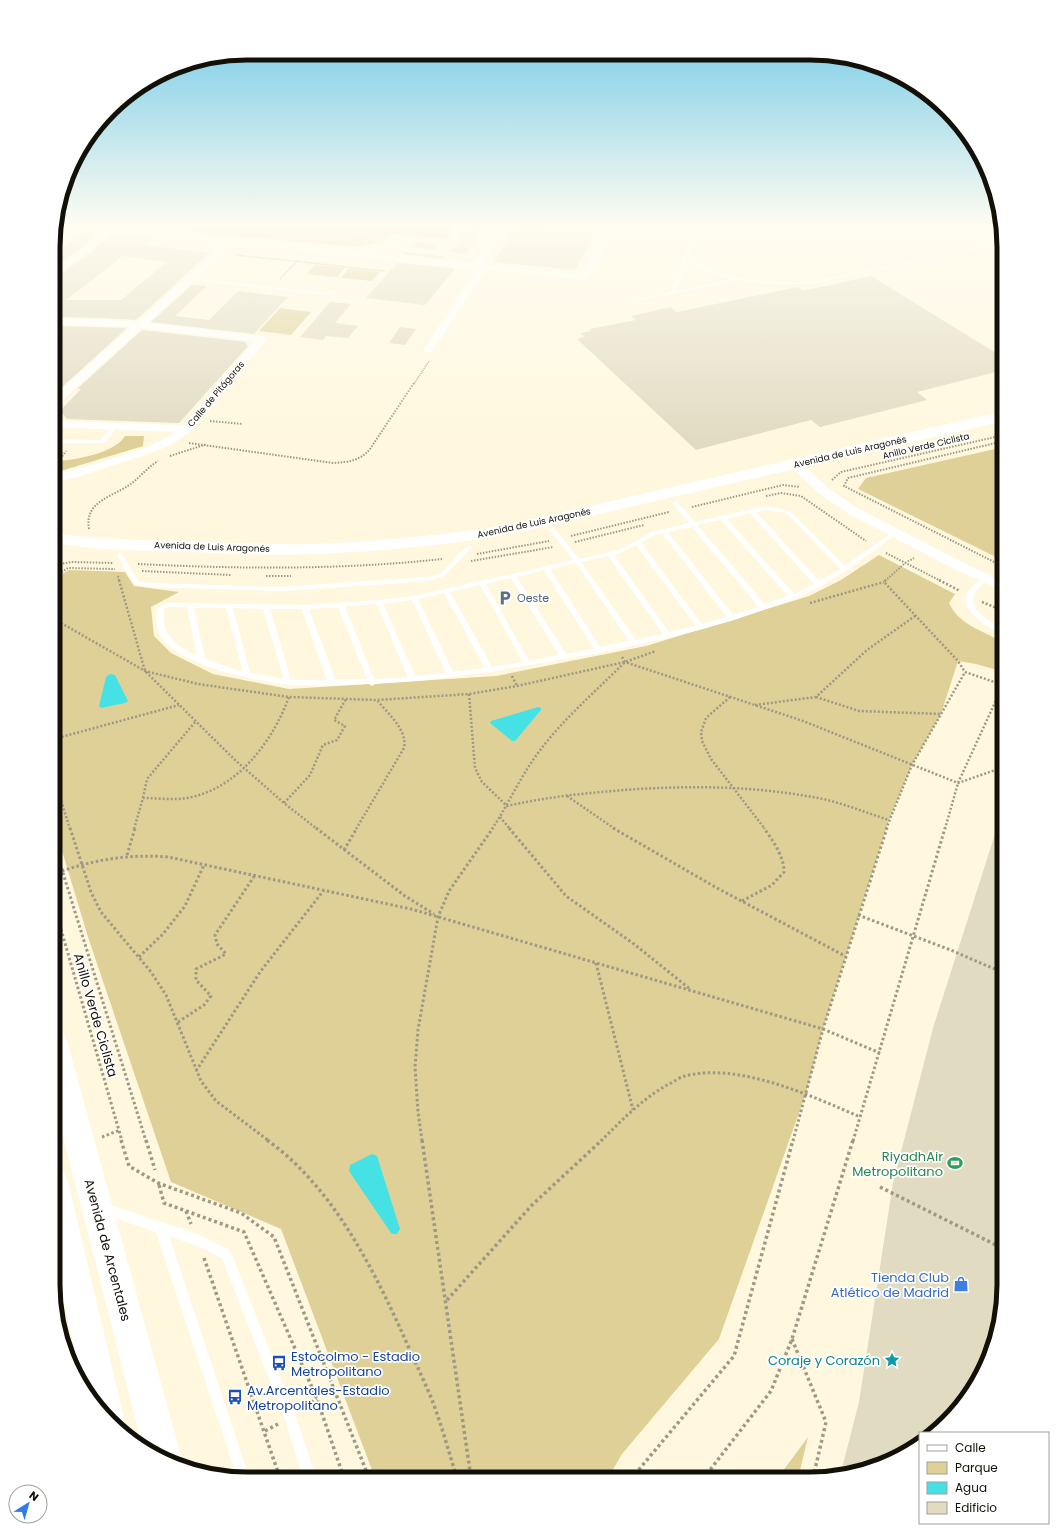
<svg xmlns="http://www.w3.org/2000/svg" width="1057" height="1532" font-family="Poppins,sans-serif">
<rect width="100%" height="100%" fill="#fff8df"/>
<path fill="#dfd097" d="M197 227H454L447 239 393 234 384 240 359 247 191 232Z
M315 265 345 268 337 277 307 274Z
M349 268 380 272 372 281 341 278Z
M280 308 311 312 291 335 259 331Z
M125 436H144L143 446 54 473V461C72 461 116 453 125 436Z
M1004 447V561L858 489 866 478Z
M879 555 955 594 949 603C961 628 984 629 1004 644V672L976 664 958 661 941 714 912 765 889 820 823 1029 806 1093 719 1339 622 1454 608 1478H375L281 1229 171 1182 88 937 54 824V579L69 570 125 572 134 586 179 592 151 607 154 636 171 653 213 674 289 689 496 676 646 646 809 596 841 580Z
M808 1437 798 1479H777Z"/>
<path fill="#46e1e5" d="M110 674 115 675 128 701 125 703 101 708 99 706 106 677Z
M538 707 541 708V710L515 741H512L490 723 491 721Z
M372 1154 377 1156 400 1229 397 1234H394L391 1233 349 1171 350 1165Z"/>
<path fill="#e1dbc2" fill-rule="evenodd" d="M126 227H166L162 230Z
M469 227H485L466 253 451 252Z
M516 227H539L595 233 575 270 494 262Z
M84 232H101L55 267V253Z
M114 234 153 237 143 245 209 253 136 320 104 318 55 317V277L59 276ZM123 256 167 262 121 300H66Z
M415 242 433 243 438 250 410 247Z
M406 252 442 256 445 259 404 254Z
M397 263 452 268 454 270 425 305 366 298Z
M871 276 1004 358V370L917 392 927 400 820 427 811 420 696 450 577 339 585 337 580 333 591 331 590 329 636 320 631 316 671 307 677 312 798 287 803 291Z
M192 285 207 286 175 316 209 320 238 291 288 297 254 334 151 322Z
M330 302 351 304 335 323 358 326 348 338 326 336 323 340 300 337Z
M55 326 127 328 62 387 54 386Z
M400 327 416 329 405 345 389 343Z
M142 330 246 342 245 343 248 346 179 423 67 419 60 411 81 389H77Z
M1001 815 1004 816V1298L994 1347 971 1393 938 1431 934 1433H920V1443L895 1459 841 1472 859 1402 893 1183 933 1028Z"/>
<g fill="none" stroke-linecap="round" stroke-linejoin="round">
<path stroke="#9e9886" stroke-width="1.5" stroke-dasharray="1 1" stroke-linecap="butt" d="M65 227 76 228
M316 227 349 230 363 238
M250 231 264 227
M291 236 301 227
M351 241 413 227
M236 255 385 271
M280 279 299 259
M414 384 429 361"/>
<path stroke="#9e9886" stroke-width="2" stroke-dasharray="1.5 1.5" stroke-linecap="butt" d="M210 421 243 424
M1004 441 848 478 844 486 1004 567
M189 443 333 463C348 462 360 461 370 449L414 383
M170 456 207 444
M54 458H61L66 451
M832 480 841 472 1004 435
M766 496 781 493 801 496 866 541
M692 507 783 485 800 487
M89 529C84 500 114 497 132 483 141 476 148 467 158 461
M571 536 669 512
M575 542 644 525
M886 553 941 581
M477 554 549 541
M471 561 553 547
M138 564C240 569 341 570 442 559
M54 565 72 562 113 563
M142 571 231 575
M118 576 119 581
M266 576H291
M54 577 68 568 115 569
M885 581 905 563 914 558"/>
<path stroke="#9e9886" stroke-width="2.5" stroke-dasharray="2 2" stroke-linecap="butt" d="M119 580 145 671 235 760 284 803 317 829
M886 580 884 582 958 661 965 672 1003 685
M939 580 960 591
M982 602 1004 611
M810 603 884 582
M54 619 145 671 198 684 289 697 377 700 469 694 517 686 625 662 656 651
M622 657 625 662 803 721 958 783 1004 767
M512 676 517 686
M469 694 475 768 482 782 507 806C542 798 577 794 612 791 682 785 753 785 823 799 845 804 867 813 889 820
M730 697 706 718 701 732 702 741 711 759 765 829
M816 697 859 711 941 714
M755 705 816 697 867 650 915 616
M54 739 179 705
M54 778 70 829
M567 796 615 829
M143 798 147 779 196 721
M284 803 310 775 323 745 337 740 345 726 334 720 346 699
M500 817 510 829
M134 829 143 798C159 798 176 801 192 797 240 786 273 740 289 697
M356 829 404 748C408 730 387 713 377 700
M492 829C506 808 517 784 531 763 556 725 593 694 625 662
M886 829 912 765 965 672
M945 829 958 783 1003 685"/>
<path stroke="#9e9886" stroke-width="3" stroke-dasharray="2.5 2.5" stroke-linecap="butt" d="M70 828 91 892 101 912 151 972 166 995 201 1081 216 1101 269 1141
M316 828 405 896 434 914
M509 828 566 896 634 944 690 989
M613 828 717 888 845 956
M54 844 146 1141
M344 850 357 828
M127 855 135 828
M62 871C97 859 131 854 168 857L411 909 823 1029 880 1053
M742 901 772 885 784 872C784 856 773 841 764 828
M54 905 122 1141
M858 915 948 949 1004 973
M139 957 163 934 185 906 204 865
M596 963 633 1110
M178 1022 204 1005 211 996 196 980V969L226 954 217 944 215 935 255 875
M196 1071 260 972 324 890
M102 1137 120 1130
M422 1141 418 1112 415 1067 418 1030 438 917 449 891 493 828
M601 1141C623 1119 644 1097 671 1083 675 1081 680 1077 685 1076 738 1062 812 1096 860 1117
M793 1141 823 1029 887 828
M853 1141 945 828"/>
<path stroke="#9e9886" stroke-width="3.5" stroke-dasharray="3 3" stroke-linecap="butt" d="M121 1140 129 1166 158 1183 241 1213 274 1237 369 1478
M146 1140 155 1170
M267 1140C332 1186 373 1268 405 1339 413 1358 422 1376 430 1395 441 1422 448 1450 457 1478
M422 1140 471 1478
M159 1185 164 1203 244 1232 317 1399 344 1478
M880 1187 1004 1249
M186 1211 191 1224
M204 1258 280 1478
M447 1300 532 1205 602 1140
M792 1339 826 1422 813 1478
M301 1409 317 1399
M265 1431 278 1424
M631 1479 734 1356 793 1140
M703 1479 771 1391 792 1339 853 1140"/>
<path fill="#fff" fill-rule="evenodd" d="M488 227H492L472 257H470L381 248 356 255 354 254 381 246 469 255Z
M694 227H698L689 254C716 282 778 284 815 281L1003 242V244L985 248 1004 251V253L981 249 815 283C781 286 712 284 687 258L676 291 735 279 737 280 632 302V300L671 292Z
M191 278 337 294 339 295 337 296 189 280V278Z
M111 426 116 427 106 442 103 443H54V439L101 440Z
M675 501 677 502 695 522 766 506 790 511 845 566 893 532 895 531 898 533 847 570 821 586 795 599 734 620 703 629 668 638 599 653 490 672 418 681 375 684 372 686 369 684C344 685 317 686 292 685 259 682 178 666 160 635 155 626 156 617 158 608L167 603 305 605 379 600 414 596 573 560 550 530 553 528 555 529 579 559 619 550 652 532 689 523 672 503ZM766 510 786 513 841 569 819 581 756 512ZM750 513 814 584 794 594 727 519ZM721 520 788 596 765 604 697 525ZM692 527 759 607 733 615 668 532ZM662 533 727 617 702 624 641 543 656 534ZM636 545 696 626 669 632 614 555 623 552ZM608 556 663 634 636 640 581 562ZM575 563 579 567 629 641 600 647 550 569ZM544 570 594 649 566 654 517 577ZM511 578 559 655 529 661 486 584ZM480 585 523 662 492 667 450 592ZM444 593 485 668 453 672 418 599ZM412 600 446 673 415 676 383 604ZM377 604 408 677 374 679 345 606ZM168 607H187L197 656C175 645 161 636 164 609ZM338 607 367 679H335L309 609ZM194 608H226L243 672 205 659ZM233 608 263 609 284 679 250 673ZM270 609H302L327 680H291Z
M469 545 471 546V548L444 576 429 581 283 591 149 587 136 585 133 583 117 555 120 553 122 554 138 581 149 583 283 587 428 577 440 574 467 546Z
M984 577 987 579C984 584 978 588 975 593 965 610 993 623 1004 629V634C991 630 962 613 966 597 968 589 976 583 982 578Z
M104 1203 197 1234 230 1250 296 1417 316 1478H303L284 1417 222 1258 195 1245 169 1236 249 1477H237L156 1232 100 1213 98 1209 100 1205Z"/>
<path fill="#fff" fill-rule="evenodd" d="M84 227H114L474 263 500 227H508L483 264 574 273H581L585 270 607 227H615L592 274 586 278 574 279 483 269 484 273 432 352 428 353 423 350 474 273 473 269 234 244 148 323 261 336 265 337 266 339 265 341 191 431 174 443 159 450 78 477 54 482V474C74 470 94 464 113 458 135 451 157 445 175 432L54 427V421L184 425 254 341 142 328 58 404 54 405V396L131 327 55 324V318L104 319 137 322 225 243 114 232 58 275 55 276V269L105 231 88 230Z
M795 460 799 461 828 488 857 508 962 562 1004 582V591L952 568 849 514 820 494 791 467 789 464 791 461Z"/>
<path fill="#fff" fill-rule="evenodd" d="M1004 411V421L516 533C448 545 380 552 311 554 270 556 228 553 187 552 143 550 98 551 54 543V533C98 540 143 540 187 541 228 543 270 545 311 544 380 542 448 535 516 523Z
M53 1029 63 1032 67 1041 182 1460 179 1466 173 1464 143 1448 53 1097Z
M53 1167 64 1171 68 1182 124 1418 120 1429 101 1413 82 1385 53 1251Z"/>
</g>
<linearGradient id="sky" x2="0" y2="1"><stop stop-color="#67c6e7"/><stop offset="0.51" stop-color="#fffcf1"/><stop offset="1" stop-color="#fffcf1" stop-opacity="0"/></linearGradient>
<rect width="1057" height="441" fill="url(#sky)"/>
<defs>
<g id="parking-bare" transform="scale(1.2)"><path d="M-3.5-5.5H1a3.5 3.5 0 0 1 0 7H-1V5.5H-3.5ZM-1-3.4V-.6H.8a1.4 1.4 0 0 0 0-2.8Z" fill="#5c6f8a" stroke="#fff" stroke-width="2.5" paint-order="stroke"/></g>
<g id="stadium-bare" transform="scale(1.2)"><path d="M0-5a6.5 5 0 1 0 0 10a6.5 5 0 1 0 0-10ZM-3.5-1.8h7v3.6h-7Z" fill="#2e9e5b" stroke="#fff" stroke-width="2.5" paint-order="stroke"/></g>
<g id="shop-bare" transform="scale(1.2)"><path d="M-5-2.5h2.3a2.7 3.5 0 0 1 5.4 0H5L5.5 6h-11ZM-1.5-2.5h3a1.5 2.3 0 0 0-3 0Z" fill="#3f7fe0" stroke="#fff" stroke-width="2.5" paint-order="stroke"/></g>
<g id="sight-bare" transform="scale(1.2)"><path d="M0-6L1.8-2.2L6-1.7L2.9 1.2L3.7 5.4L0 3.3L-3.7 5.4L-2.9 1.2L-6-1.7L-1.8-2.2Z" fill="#0f9aa8" stroke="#fff" stroke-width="2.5" paint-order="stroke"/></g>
<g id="bus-bare" transform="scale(1.2)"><path d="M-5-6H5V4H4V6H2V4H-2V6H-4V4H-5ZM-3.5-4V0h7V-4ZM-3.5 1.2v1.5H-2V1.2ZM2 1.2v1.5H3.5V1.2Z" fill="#1a4fb4" stroke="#fff" stroke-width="2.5" paint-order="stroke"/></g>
</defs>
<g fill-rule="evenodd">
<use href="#parking-bare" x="505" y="598"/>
<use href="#stadium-bare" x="955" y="1163"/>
<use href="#shop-bare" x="961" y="1284"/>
<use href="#sight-bare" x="892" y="1360"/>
<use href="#bus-bare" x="279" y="1363"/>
<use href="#bus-bare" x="235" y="1397"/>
</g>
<g text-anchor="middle" stroke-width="3.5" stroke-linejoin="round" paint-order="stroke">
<g font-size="9" fill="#131008" stroke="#fff">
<text transform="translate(216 394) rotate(-50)" y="3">Calle de Pitágoras</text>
<text transform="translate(926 446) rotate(-13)" y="3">Anillo Verde Ciclista</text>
<text transform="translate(850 452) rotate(-13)" y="3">Avenida de Luis Aragonés</text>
<text transform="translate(534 523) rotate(-12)" y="3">Avenida de Luis Aragonés</text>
<text transform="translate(212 547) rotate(2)" y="3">Avenida de Luis Aragonés</text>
</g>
<g font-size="11" fill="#4e5e75" stroke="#fff" text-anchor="start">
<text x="517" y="602">Oeste</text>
</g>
<g font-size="13" fill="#131008" stroke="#fff">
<text transform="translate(96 1015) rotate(74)" y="5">Anillo Verde Ciclista</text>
<text transform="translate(108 1250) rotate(75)" y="5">Avenida de Arcentales</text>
</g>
<g font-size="13" fill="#27864d" stroke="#fff" text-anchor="end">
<text x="943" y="1161">RiyadhAir<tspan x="943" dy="15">Metropolitano</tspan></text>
</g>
<g font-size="13" fill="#366cbe" stroke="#fff" text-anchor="end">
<text x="949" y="1282">Tienda Club<tspan x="949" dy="15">Atlético de Madrid</tspan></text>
</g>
<g font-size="13" fill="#164399" stroke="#fff" text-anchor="start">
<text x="291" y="1361">Estocolmo - Estadio<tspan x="291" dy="15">Metropolitano</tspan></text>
<text x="247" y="1395">Av.Arcentales-Estadio<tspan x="247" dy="15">Metropolitano</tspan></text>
</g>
<g font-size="13" fill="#0d838f" stroke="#fff" text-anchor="end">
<text x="880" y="1365">Coraje y Corazón</text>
</g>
</g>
<path d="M0 0H1057V1532H0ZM247 60H810A187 187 0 0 1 997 247V1285A187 187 0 0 1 810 1472H247A187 187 0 0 1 60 1285V247A187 187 0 0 1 247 60Z" fill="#fff" fill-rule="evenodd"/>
<path fill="none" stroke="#131008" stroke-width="5" d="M247 60H810A187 187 0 0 1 997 247V1285A187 187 0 0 1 810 1472H247A187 187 0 0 1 60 1285V247A187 187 0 0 1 247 60Z"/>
<rect x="919" y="1432" width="130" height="92" fill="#ffffff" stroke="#a19f9c"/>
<rect x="927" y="1445" width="20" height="6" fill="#ffffff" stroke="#a19f9c"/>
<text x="955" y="1452" font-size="12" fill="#131008">Calle</text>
<rect x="927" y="1462" width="20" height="12" fill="#dfd097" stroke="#a19f9c"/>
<text x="955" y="1472" font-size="12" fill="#131008">Parque</text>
<rect x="927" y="1482" width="20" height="12" fill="#46e1e5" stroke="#a19f9c"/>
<text x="955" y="1492" font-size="12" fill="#131008">Agua</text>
<rect x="927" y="1502" width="20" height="12" fill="#e1dbc2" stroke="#a19f9c"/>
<text x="955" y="1512" font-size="12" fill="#131008">Edificio</text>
<g transform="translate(28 1504) rotate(37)"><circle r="19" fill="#ffffff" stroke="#a19f9c"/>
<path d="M0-3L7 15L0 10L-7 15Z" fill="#307be8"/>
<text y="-6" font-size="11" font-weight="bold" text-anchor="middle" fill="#131008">N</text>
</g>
</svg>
